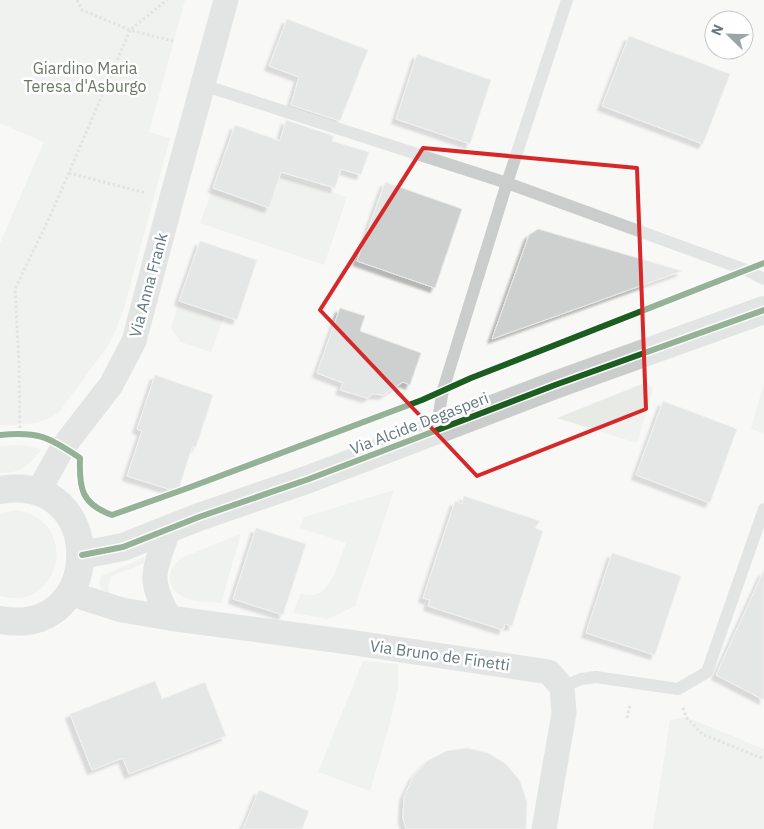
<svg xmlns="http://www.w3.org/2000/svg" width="764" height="829" font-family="'IBM Plex Sans',sans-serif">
<defs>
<filter id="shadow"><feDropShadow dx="-4.5" dy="4.5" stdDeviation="1" flood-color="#0004"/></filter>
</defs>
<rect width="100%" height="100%" fill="#f8f8f7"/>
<path fill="#e7eae5" d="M0 0H185L149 132 170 138 124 308 116 330 107 347 59 412C41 426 23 424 0 425V243L44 142 0 123Z
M280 175 347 197 324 265 200 223 213 188 269 207Z
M179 301 224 317 211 352 181 342 171 328Z
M647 382 653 389 637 443 557 418Z
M764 383V434L751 428Z
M14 445 27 446 41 449C29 466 22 473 0 473V446Z
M394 490 355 606 328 619 293 613 301 593C330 605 338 563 346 543L300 528 304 517Z
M17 510C82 522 60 613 0 596V513Z
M241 534 221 603C204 601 172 603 170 579 169 571 174 564 180 559 186 555 195 553 201 550 215 544 228 539 241 534Z
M145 557 144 563 112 576 108 585 109 593C100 590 98 584 101 576Z
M363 661 398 664V688L391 719 370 791 318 772Z
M686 717 764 749V829H653L670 720Z"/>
<path fill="#ced0d0" stroke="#e8e8e7" filter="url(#shadow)" d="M287 19 368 50 340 121 291 105 299 77 269 66Z
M629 36 730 74 703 144 602 106Z
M417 54 491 80 470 144 396 119Z
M286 120 334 136 332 141 369 152 361 175 341 169 335 188 281 172 269 208 213 188 235 125 280 141Z
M385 182 462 209 435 288 357 261Z
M538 229 682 271 492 339 529 235Z
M200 241 257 260 237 320 179 301Z
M340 308 365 316 360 331 421 353 410 385 403 382 383 395 373 394 367 398 340 390 343 383 317 373Z
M155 375 213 395 196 447H192L178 492 127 476 142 431 137 429Z
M663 401 737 429 710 503 636 475Z
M464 496 540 521 535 528 543 531 512 626 505 624 503 630 428 606 430 600 423 598 455 501 462 504Z
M256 528 306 544 283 615 233 599Z
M612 553 681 576 655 655 586 633Z
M764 570V700L716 675Z
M155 681 162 699 205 682 226 736 129 774 123 758 92 770 70 714Z
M467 748 488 753 506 764 520 781 527 802 526 829H406L403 818 404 797 413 777 427 761 446 751Z
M259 790 309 811 302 829H243Z"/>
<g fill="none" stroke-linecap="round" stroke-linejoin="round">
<path stroke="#c9cacb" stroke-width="3" stroke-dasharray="2.5 2.5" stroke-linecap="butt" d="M77 0 82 10 130 30 167 0
M69 173 146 193
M20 433 19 364 15 289 52 212 130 30 173 41
M683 708 686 717 702 734 764 759
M627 718 630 705"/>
<path stroke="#cbcdcd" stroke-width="12" d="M203 85 507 183 746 270 764 279
M436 430 443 390 507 183 567 0
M562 687 581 679 596 677 678 689 707 672 764 509"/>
<path stroke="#cbcdcd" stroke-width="25" d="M38 492 63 447 111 385 134 341 171 201 226 0
M71 591 84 598 122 610 169 618 349 642 549 672 562 687 564 713 544 829
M169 618C163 606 156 593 155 580 154 565 164 543 169 529"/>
<path stroke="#cbcdcd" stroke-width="28" d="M0 490C107 471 107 639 0 620
M82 555 123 547 199 517 309 479 555 385 764 310"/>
<g stroke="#fff" stroke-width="9">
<path id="cycleway" d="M0 435C38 431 49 437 80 458 79 488 81 504 112 515L188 488 422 400 471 378 764 263
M82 555 123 547 199 517 309 479 555 385 764 310"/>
</g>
<use href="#cycleway" stroke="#1b5e20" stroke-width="6"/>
</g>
<path d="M0 0H764V829H0ZM423 148 637 168 646 409 477 476 320 310Z" fill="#f8f8f7" fill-opacity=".55" fill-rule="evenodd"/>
<path fill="none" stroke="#d62828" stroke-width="4" stroke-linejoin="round" d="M423 148 637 168 646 409 477 476 320 310Z"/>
<g text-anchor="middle" stroke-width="5" stroke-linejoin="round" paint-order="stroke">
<g font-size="16" fill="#697963" stroke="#fff">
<text x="85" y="74">Giardino Maria<tspan x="85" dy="18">Teresa d'Asburgo</tspan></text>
</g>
<g font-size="16" fill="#647881" stroke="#fff">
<text transform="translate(148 285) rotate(-75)" y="6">Via Anna Frank</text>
<text transform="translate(419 423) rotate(-21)" y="6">Via Alcide Degasperi</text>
<text transform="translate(440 655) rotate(8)" y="6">Via Bruno de Finetti</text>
</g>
</g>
<g transform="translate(729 35) rotate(293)"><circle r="24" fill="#ffffff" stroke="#c1c9cd"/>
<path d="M0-4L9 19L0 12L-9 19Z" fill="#98a5aa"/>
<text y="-8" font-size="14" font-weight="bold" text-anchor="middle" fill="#647881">N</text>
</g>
</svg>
